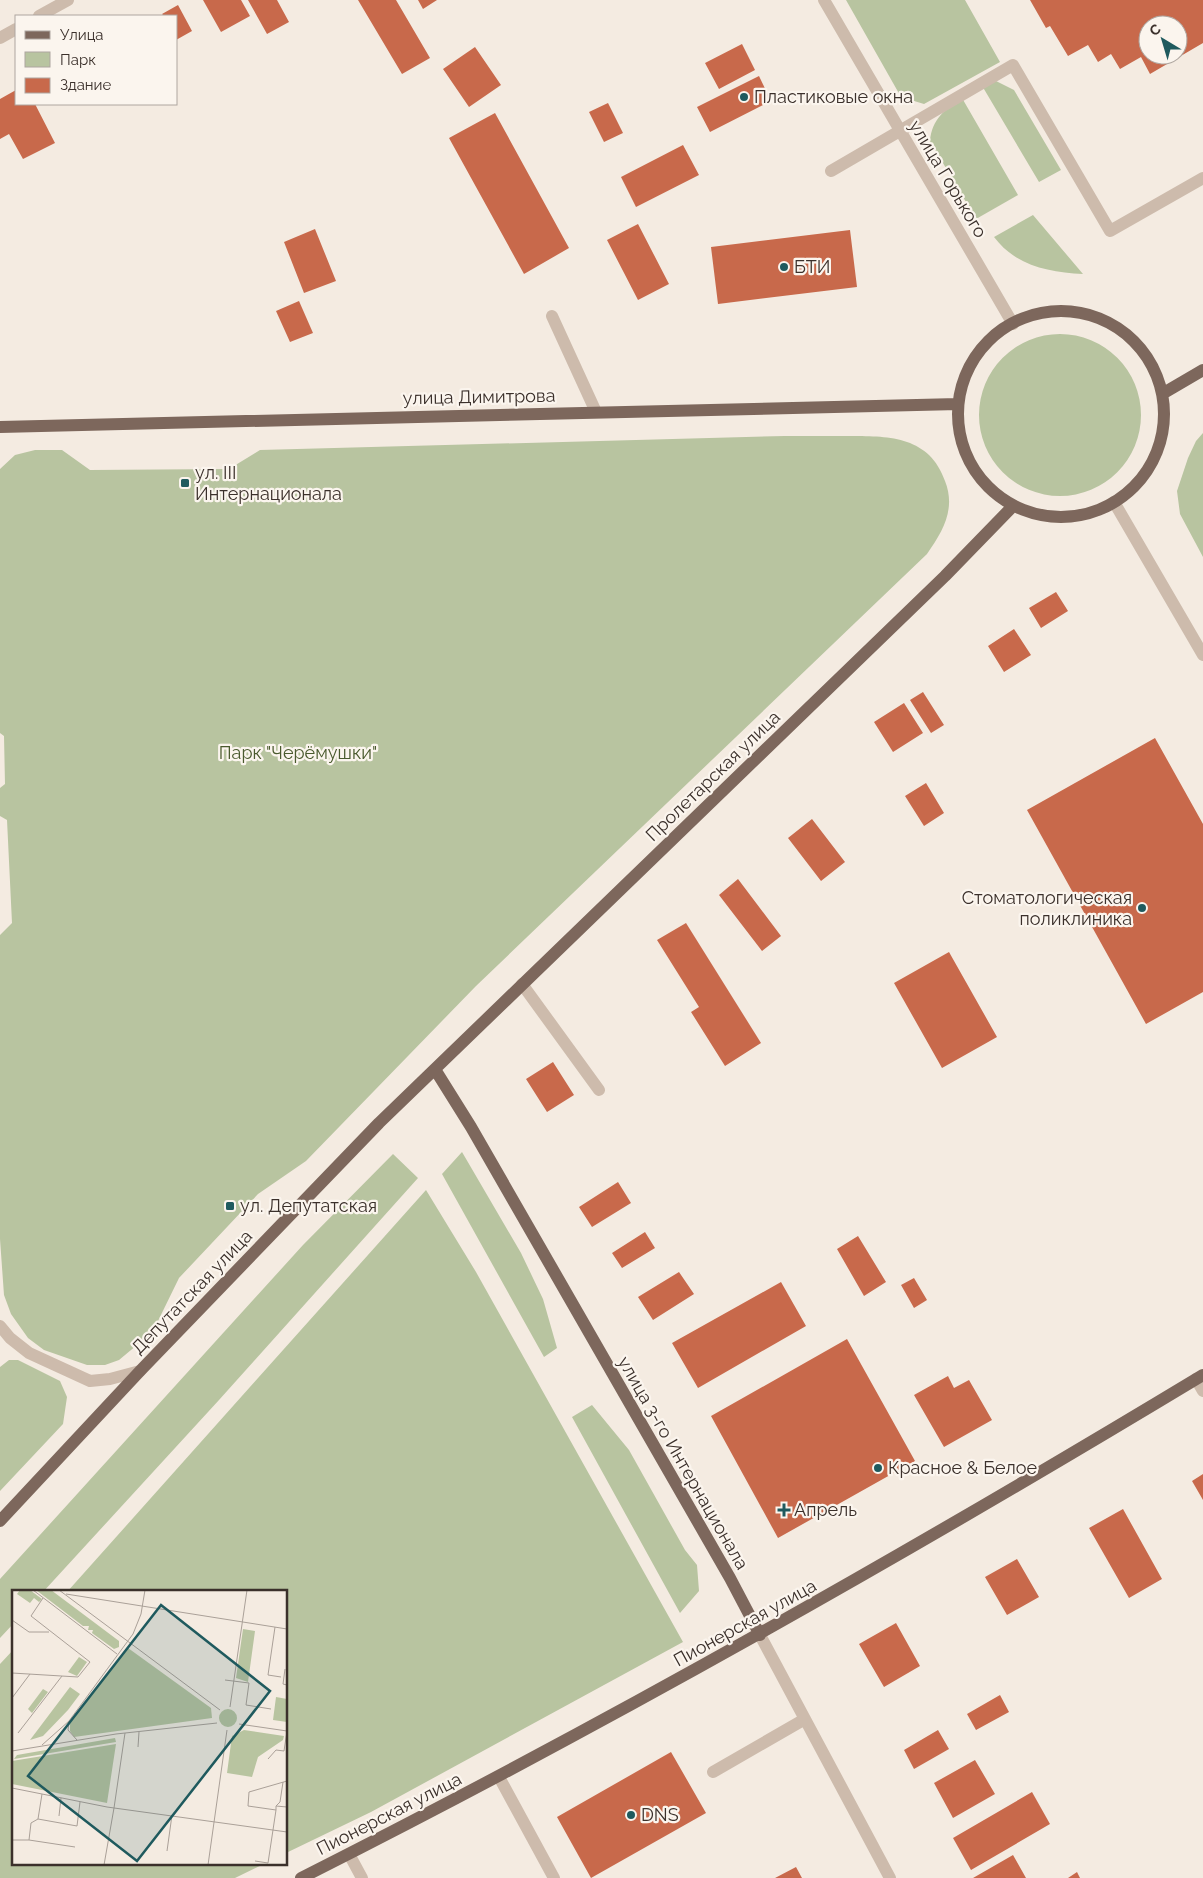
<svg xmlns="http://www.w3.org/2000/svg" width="1203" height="1878" font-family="Raleway,sans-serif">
<rect width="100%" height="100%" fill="#f4ebe1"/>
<path fill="#b8c4a0" d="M846 0H965L1000 62 924 104 901 97Z
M996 81 1014 90 1061 170 1039 182 981 84Z
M962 98 1018 195 976 219 930 141C932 119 945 109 962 98Z
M1033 215 1083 274C1048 272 1016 266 994 237Z
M979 415a81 81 0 1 1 162 0a81 81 0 1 1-162 0Z
M1203 433V557L1180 514 1177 491 1188 458 1196 441Z
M785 436C805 436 826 436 846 436 887 436 929 435 945 481 956 509 943 531 927 554L476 986 306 1161 258 1194 179 1278 158 1321 143 1340 119 1360 105 1365H87L44 1350 28 1338 11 1314 4 1295 0 1239V935L12 923 7 820 0 816V788L5 784 4 736 0 733V469L15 455 35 450H62L90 470 229 469 260 450Z
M462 1152 521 1253 543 1299 557 1348 544 1357 442 1174Z
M393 1154 418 1178 219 1400 43 1592H14V1623L0 1638V1579L303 1245Z
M426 1190 476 1272 683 1642 371 1812 286 1853V1592H67Z
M9 1360H18L60 1381 67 1397 63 1424 0 1491V1367Z
M592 1405 629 1450 685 1550 697 1565 699 1591 680 1613 572 1417Z
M14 1649V1864H264L235 1878H0V1664Z"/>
<path fill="#c8694b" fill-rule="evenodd" d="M203 0H241L250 16 221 32Z
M248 0H277L289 22 267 34Z
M358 0H396L430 58 402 74Z
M418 0H437L423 9Z
M1030 0H1203V43L1150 74 1141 57 1120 69 1111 54 1098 62 1088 45 1068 56 1050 26 1046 28ZM1148 25H1178V55H1148Z
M178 5 192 31 176 40V16H164L162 14Z
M742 44 755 70 719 89 705 63Z
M475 47 501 85 469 107 443 69Z
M759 76 771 101 710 132 697 107Z
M16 90V104H35L55 143 23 159 9 134 0 139V99Z
M608 103 623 133 604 142 589 112Z
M495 113 569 248 524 274 449 138Z
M683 145 699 175 636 207 621 177Z
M638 224 669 284 638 300 607 240Z
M315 229 336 281 304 293 284 242Z
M850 230 857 287 718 304 711 247Z
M299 301 313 333 290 342 276 311Z
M1056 592 1068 611 1041 628 1029 608Z
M1014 629 1031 655 1004 672 988 646Z
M923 692 944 725 931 733 910 700Z
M904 703 923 733 893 752 874 722Z
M1155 738 1203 824V992L1146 1024 1027 810Z
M926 783 944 813 924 826 905 796Z
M812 819 845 862 821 881 788 838Z
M738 879 781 936 762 951 719 895Z
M686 923 761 1043 725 1066 691 1012 699 1007 657 940Z
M949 952 997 1037 942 1068 894 983Z
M553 1062 574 1095 547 1112 526 1079Z
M618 1182 631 1203 592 1227 579 1207Z
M645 1232 655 1248 622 1268 612 1253Z
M858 1236 886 1282 864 1296 837 1249Z
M679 1272 694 1294 653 1320 638 1297Z
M914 1278 927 1300 914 1308 901 1285Z
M781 1282 806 1326 698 1388 672 1343Z
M847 1339 915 1461 778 1538 711 1416Z
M948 1376 954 1388 969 1380 992 1420 944 1447 914 1395Z
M1203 1474V1500L1192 1481Z
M1123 1509 1162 1579 1129 1598 1089 1528Z
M1017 1559 1039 1597 1007 1615 985 1577Z
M896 1623 920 1666 884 1687 859 1644Z
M1000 1695 1009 1712 976 1730 967 1714Z
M938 1730 949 1749 914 1769 904 1750Z
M671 1752 706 1813 591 1878 557 1817Z
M975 1760 995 1794 953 1818 934 1783Z
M1032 1792 1050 1824 971 1870 953 1838Z
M1013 1855 1026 1878H973Z
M796 1867 802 1878H775Z
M1077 1872 1080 1878H1068Z"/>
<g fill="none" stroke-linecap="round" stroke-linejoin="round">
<path stroke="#cdbbac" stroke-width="12" d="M824 0 1013 324
M39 16 68 0
M0 38 16 29
M831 171 1013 65 1110 231 1203 178
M552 316 596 412
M1114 502 1203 655
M522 984 599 1090
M0 1326 10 1338 29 1353 90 1381 110 1379 140 1371
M1196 1379 1203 1391
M760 1635 890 1878
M713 1772 805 1719
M499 1777 554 1878
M349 1854 362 1878"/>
<path stroke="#7d675c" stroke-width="12" d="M958 414a103 103 0 1 1 206 0a103 103 0 1 1-206 0Z
M1162 394 1203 370
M0 427 958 404
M436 1071 471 1127 730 1578 760 1635
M0 1521 140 1371 379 1123 945 576 1013 506
M301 1878C609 1723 908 1553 1203 1375"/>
</g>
<g fill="#1f5a5e" stroke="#fbf5ee" stroke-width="2">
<circle cx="744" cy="97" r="5"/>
<circle cx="784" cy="267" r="5"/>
<rect x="180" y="478" width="10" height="10" rx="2.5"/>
<circle cx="1142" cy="908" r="5"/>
<rect x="225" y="1201" width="10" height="10" rx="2.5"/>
<circle cx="878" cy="1468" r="5"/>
<path d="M781.5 1502.5h5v5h5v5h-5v5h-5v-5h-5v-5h5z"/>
<circle cx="631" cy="1815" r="5"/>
</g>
<g text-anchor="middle" stroke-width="4.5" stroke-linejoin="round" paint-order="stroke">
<g font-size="18" fill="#3b302b" stroke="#fbf5ee" text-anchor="start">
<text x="754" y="103">Пластиковые окна</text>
<text x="794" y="273">БТИ</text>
<text x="195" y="479">ул. III<tspan x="195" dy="21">Интернационала</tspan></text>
<text x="1132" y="904" text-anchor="end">Стоматологическая<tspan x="1132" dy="21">поликлиника</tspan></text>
<text x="240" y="1212">ул. Депутатская</text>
<text x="888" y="1474">Красное &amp; Белое</text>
<text x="794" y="1516">Апрель</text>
<text x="641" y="1821">DNS</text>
</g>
<g font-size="18" fill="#3b302b" stroke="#fbf5ee">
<text transform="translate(948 179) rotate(59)" y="6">улица Горького</text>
<text transform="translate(479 397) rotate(-1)" y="6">улица Димитрова</text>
<text transform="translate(713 776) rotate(-44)" y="6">Пролетарская улица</text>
<text transform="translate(192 1292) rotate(-46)" y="6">Депутатская улица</text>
<text transform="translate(683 1463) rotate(60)" y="6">улица 3-го Интернационала</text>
<text transform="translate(745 1623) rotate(-29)" y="6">Пионерская улица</text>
<text transform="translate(389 1814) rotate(-27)" y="6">Пионерская улица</text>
</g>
<g font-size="18" fill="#4a5a2e" stroke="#fbf5ee">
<text x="298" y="759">Парк "Черёмушки"</text>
</g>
</g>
<g transform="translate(12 1590)">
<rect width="275" height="275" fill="#f4ebe1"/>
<path d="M8 0H18L30 9 27 12 22 8 18 13 5 4ZM24 0H39L107 51V57L102 59 80 43 81 40H76L77 36H71ZM231 39 243 41 236 92 224 88ZM116 58 199 118 200 128 62 147 58 141V133ZM67 67 75 72 65 86 56 82ZM58 97 68 104 56 120 31 146 18 150ZM31 99 36 102 20 123 16 119ZM264 107 275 109V132L261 130ZM207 128a9 9 0 1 1 18 0a9 9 0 1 1-18 0ZM232 140 272 146 271 150 246 167 240 187 215 183 220 146ZM103 148 104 152 2 169 5 165ZM104 154 95 213 0 194V171Z" fill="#b8c4a0"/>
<path fill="none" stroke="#aaa098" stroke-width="1" d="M21 0 105 64M47 0 208 120M54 4 275 39M0 30 17 42H37M263 37 256 85 269 87M273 79 271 94 275 95M0 83 66 87 78 72 19 26 31 8M213 90 237 93 234 115 259 119M0 108 18 84M218 117 235 0M57 132 56 140 65 150M227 134 275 141M6 143 50 86M30 155 57 131 121 44 129 24 133 0M126 157 127 142M0 161 104 144 205 133M256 169 264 160 272 161 275 141M275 191 237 202 236 216 264 220V216L275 217M0 198 95 217 275 242M30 204 26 229 65 236 68 212M264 216 268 212 271 192M102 218 113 143M47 226 49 208M0 250H17L19 233 26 229M17 250 63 257M155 261 160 225M243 271 256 273 264 220M92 275 102 218M196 275 215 140"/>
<path fill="#1f5a5e" fill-opacity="0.15" stroke="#1f5a5e" stroke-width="2.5" d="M149 15 258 101 125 271 16 186Z"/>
<rect width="275" height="275" fill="none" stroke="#3b302b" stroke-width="2.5"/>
</g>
<rect x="15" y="15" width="162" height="90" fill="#fbf5ee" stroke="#aea6a0"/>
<rect x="25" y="31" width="25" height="8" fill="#7d675c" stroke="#aea6a0"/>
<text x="60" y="40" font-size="15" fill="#3b302b">Улица</text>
<rect x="25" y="52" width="25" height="15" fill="#b8c4a0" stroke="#aea6a0"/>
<text x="60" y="65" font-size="15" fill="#3b302b">Парк</text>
<rect x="25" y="78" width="25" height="15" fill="#c8694b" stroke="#aea6a0"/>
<text x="60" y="90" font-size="15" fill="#3b302b">Здание</text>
<g transform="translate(1163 40) rotate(322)"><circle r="24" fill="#fbf5ee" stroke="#aea6a0"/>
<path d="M0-4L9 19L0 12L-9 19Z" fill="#1f5a5e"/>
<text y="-8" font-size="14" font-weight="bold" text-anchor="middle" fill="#3b302b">С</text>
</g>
</svg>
